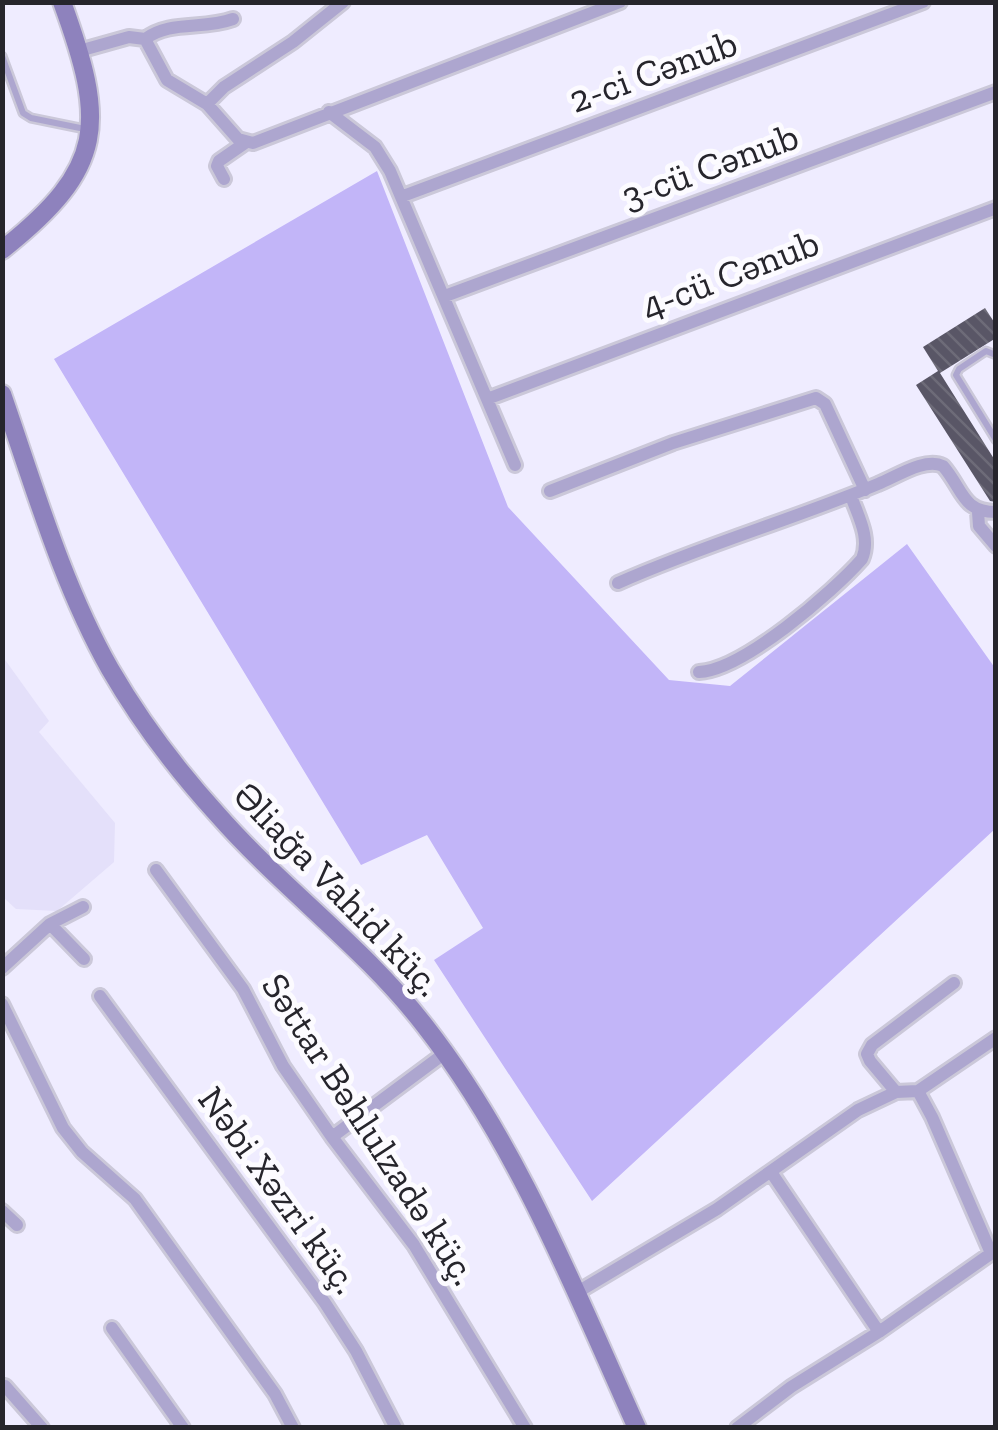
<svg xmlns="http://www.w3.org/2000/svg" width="998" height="1430" font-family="'Zilla Slab',serif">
<defs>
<pattern id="building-back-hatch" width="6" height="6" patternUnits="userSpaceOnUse" patternTransform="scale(2.5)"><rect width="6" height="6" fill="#595666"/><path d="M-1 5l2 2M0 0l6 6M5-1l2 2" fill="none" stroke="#6d6b78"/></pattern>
</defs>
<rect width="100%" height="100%" fill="#efecff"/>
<path fill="#e4e0fa" d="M3 657 49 721 39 732 115 823 114 862 57 911 16 909 3 897Z"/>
<path fill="#c2b5f8" d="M377 171 508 507 669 680 730 686 907 544 995 668V829L592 1201 434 960 483 928 427 835 361 865 54 359Z"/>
<path fill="url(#building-back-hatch)" d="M985 308 996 325V338L940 373 996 462V502L990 501 916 385 938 371 923 347Z"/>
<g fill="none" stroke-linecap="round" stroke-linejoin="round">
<g stroke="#cbc8d9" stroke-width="11">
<path id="lane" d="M2 56 23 113 31 118 85 129
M996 355 986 351 959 369 956 375 996 440"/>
</g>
<g stroke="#cbc8d9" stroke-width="18">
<path id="street" d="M145 39C170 20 203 30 233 19
M79 51 129 37 145 39 167 80 207 104 238 139 253 143 620 2
M207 104 224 87 293 42 343 2
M329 112 375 147 390 171 515 465
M224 179 217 166 219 161 245 143
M403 196 923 2
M445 296 996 92
M487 399 996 208
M550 491 673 443 816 398 825 404 865 490
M978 512 979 526 996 546
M618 583C703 545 792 520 878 484 896 477 925 457 943 466 963 489 962 512 996 512
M699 672C743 670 833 592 862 559 871 538 858 516 851 496
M156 870 243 989 283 1066 332 1137 414 1245 525 1428
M50 924 84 959
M2 968 50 924 83 907
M100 996 325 1303 356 1351 396 1428
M2 1004 63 1128 82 1152 135 1199 275 1394 293 1428
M918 1091 932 1117 991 1253
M896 1092 870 1061 867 1054 872 1045 954 983
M332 1137 445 1053
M771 1172 879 1332
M2 1211 17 1225
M576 1293 717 1209 858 1110 896 1092 918 1091 996 1038
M112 1328 183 1428
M5 1386 42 1428
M737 1428 791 1387 879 1332 996 1250"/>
</g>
<g stroke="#cbc8d9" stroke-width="22">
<path id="secondary" d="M2 250C107 167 106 123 62 2
M2 394C34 486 62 584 110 669 140 721 178 771 218 815 283 889 365 948 425 1026 518 1145 575 1291 637 1428"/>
</g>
<use href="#lane" stroke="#ada6cf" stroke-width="6"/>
<use href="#street" stroke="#ada6cf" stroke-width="12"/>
<use href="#secondary" stroke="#8e82bd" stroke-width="18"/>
</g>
<g text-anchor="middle" stroke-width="10" stroke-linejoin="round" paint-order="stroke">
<g font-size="38" fill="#26252c" stroke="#fcfbff">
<text transform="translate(653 71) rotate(-20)" y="13">2-ci Cənub</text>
<text transform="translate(710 166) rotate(-20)" y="13">3-cü Cənub</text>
<text transform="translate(730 274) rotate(-21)" y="13">4-cü Cənub</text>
<text transform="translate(338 889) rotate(46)" y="13">Əliağa Vahid küç.</text>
<text transform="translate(370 1129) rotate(57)" y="13">Səttar Bəhlulzadə küç.</text>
<text transform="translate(279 1190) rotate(54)" y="13">Nəbi Xəzri küç.</text>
</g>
</g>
<rect width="998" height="1430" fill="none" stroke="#26252c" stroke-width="10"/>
</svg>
